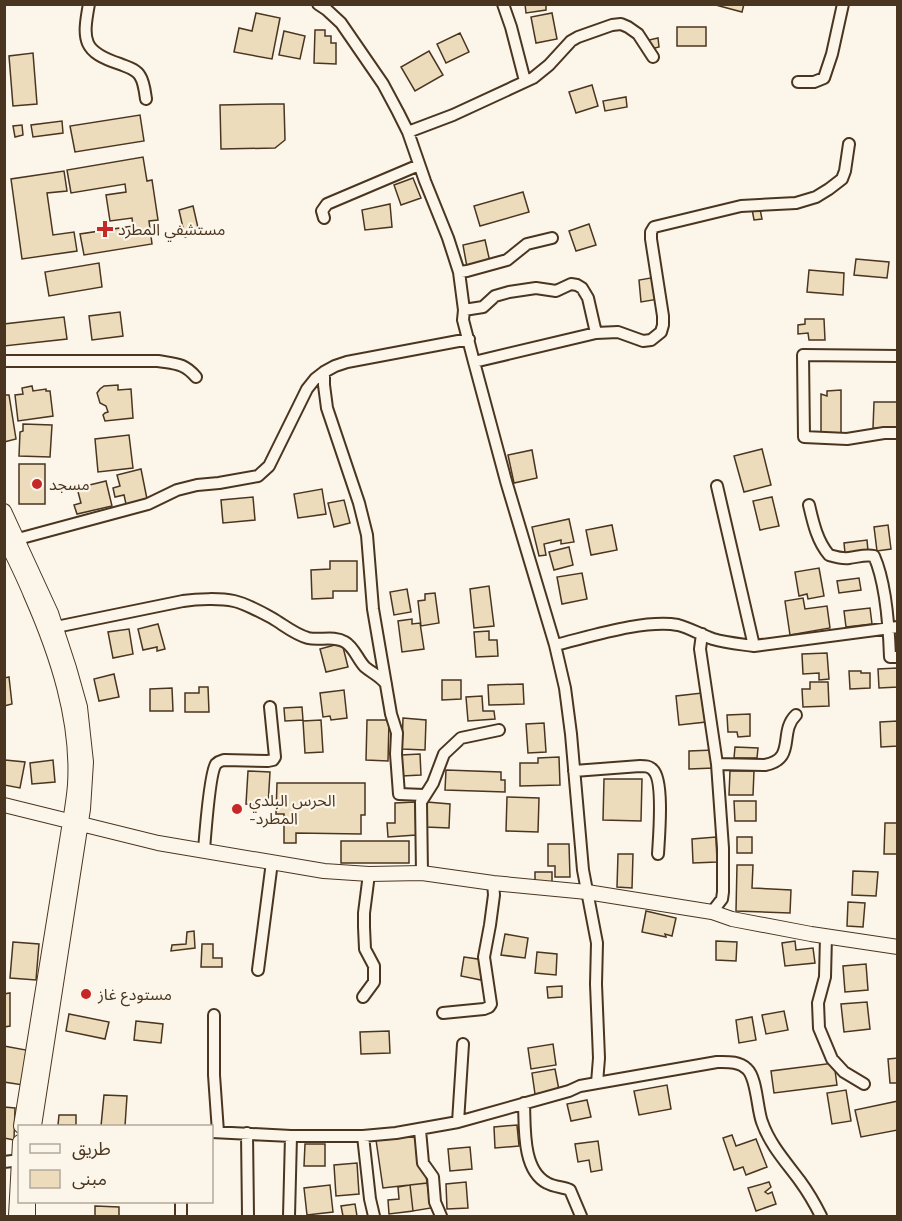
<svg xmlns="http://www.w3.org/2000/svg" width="902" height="1221" font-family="Mulish,'Noto Sans Arabic',sans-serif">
<rect width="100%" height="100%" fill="#fbf6e9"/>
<path fill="#ecdcbc" stroke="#4a3520" stroke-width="1.5" d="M525 4H546V10L526 13Z
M712 4H744L742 12Z
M256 13 280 18 272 59 234 52 239 28 252 31Z
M552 13 557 39 536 43 531 17Z
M677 27H706V46H677Z
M315 30H325V36H331V43H336V64L314 63Z
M284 31 305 36 300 59 279 55Z
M460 33 469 52 446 63 437 44Z
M658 38 659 47 651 49 649 40Z
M429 51 443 75 415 91 401 67Z
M33 53 37 104 13 106 9 56Z
M592 85 598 106 576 113 569 92Z
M626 97 627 107 605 111 603 101Z
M272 104H284L285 140 275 148 221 149 220 105Z
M140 115 144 141 75 152 70 126Z
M62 121 63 133 33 137 31 125Z
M22 125 23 135 15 137 13 126Z
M143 157 147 181 152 180 158 220 149 221 152 244 84 255 80 234 133 226 132 218 110 221 106 195 126 192 125 184 71 193 67 170Z
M64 171 67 191 47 193 53 235 74 232 77 251 22 259 11 179Z
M413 178 421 198 401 205 394 185Z
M523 192 529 212 480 226 474 206Z
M390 204 392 227 365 230 362 210Z
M193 206 199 232 185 237 179 210Z
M752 209H760L762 219 754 220Z
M589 224 596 245 576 251 569 231Z
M485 240 490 262 467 267 463 245Z
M856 259 889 262 887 278 854 275Z
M99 263 102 287 49 296 45 272Z
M809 270 844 273 843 295 807 292Z
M656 277 659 299 641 302 639 280Z
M120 312 123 336 92 340 89 316Z
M64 317 67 339 4 346V324Z
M805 319H824L825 340H809L808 333 798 334V325L805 324Z
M118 385V390L131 389 133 418 105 421 103 415 105 413 108 412 106 406 100 403 97 393 100 389 104 386Z
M32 386 33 391 46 389V391H50L53 416 18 421 15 395 23 394 22 388Z
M841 390V434H821V394L827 396V391Z
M4 395H9L16 439 4 442Z
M874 402H898V429L873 428Z
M23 424 52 425 50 457 19 456 20 432 23 431Z
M129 435 133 468 98 472 95 439Z
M762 449 771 485 744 492 734 456Z
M532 450 537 478 514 483 508 455Z
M19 464H45V504H19Z
M141 469 147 499 126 504 124 495 115 497 113 488 120 486 117 475Z
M106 481 112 506 77 514 74 505 81 503 77 488Z
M322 489 326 514 298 518 294 494Z
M253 497 255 520 223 523 221 500Z
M772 497 779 526 760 530 753 501Z
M344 500 350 523 334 527 328 503Z
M569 519 574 542 561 544V540L544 544 546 555 539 556 532 527Z
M612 525 617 550 591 555 586 530Z
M888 525 891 549 877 551 874 527Z
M867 540 868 551 845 553 844 543Z
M569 547 573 565 554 570 549 552Z
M330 561H357V591H333V598L312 599 311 570 330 569Z
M819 568 824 596 808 599 807 594 799 596 795 572Z
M582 573 587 599 562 604 557 577Z
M859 578 861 590 839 593 837 581Z
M489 586 494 626 474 628 470 589Z
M407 589 411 612 394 615 390 592Z
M435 593 439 623 421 626 418 601 425 600V594Z
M803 598 805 609 827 606 830 628 790 635 785 601Z
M870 608 872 624 846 627 844 611Z
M412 619V624L420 623 424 649 402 652 398 621Z
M158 624 165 649 157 651V647L143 650 138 629Z
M129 629 133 654 113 658 108 632Z
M489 631V640H497L498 656 476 657 474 632Z
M342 643 348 667 326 672 320 649Z
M827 653 829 679 819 680V673L803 674 802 654Z
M897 668 898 687 879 688 878 669Z
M849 671H861V673H870V688L850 689Z
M114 674 119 697 99 701 94 679Z
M9 677 12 704 4 706V678Z
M442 680H461V699L442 700Z
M810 682H828L829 706 803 707 802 689H810Z
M523 684 524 704 489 705 488 685Z
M199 687H208L209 712H185V693H199Z
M172 688 173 711H150V689Z
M344 690 347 718 331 720 330 716 323 717 320 693Z
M702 693 706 722 679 725 676 696Z
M482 696 483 711H494L495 719 468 721 466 697Z
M302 707 303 720 285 721 284 708Z
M750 714V736L738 737 737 732H728L727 715Z
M403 718 426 720 425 750 402 749Z
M321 720 323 752 305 753 303 721Z
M367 720H389L388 761 366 760Z
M898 721V746L881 747 880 722Z
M544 723 546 752 528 753 526 724Z
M735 747 758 748 757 758H734Z
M714 750V768L689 769V751Z
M420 754 421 775 402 776 401 755Z
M559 757 560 785 520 786V763H538V758Z
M5 760 25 762 20 788 4 785Z
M53 760 55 782 32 784 30 763Z
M446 770 501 772V780H505V792L445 790Z
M248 771 270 772 268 806 246 804Z
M730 771H754L753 795H729Z
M604 779H642L641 821 603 820Z
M277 783H365V815H361V834L296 833V843H284V814H276Z
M507 797 539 798 538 832 506 831Z
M734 801H756V821H735Z
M415 802 416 835 388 837 387 823H395V803Z
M427 802 450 804 449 828 426 827Z
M885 823H898V854H884Z
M716 837 717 862 693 863 692 839Z
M737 837H752V853H737Z
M341 841H409V863H341Z
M548 844H569L570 877H555V866H548Z
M618 854H633L632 888 617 887Z
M737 865H753L752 888 791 890 790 913 736 911Z
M853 871 878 872 876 896 852 895Z
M535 872H552V882H535Z
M848 902 865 903 863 927 847 926Z
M646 911 676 918 672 936 665 934 666 937 642 932Z
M194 931 195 948 171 951 172 945 186 944 187 932Z
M505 934 528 938 525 958 501 955Z
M716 941 737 942 736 961 716 960Z
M795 941 796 950 813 948 815 963 785 966 782 943Z
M13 942 39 944 36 980 10 978Z
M202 944H213V958H222V967H201Z
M537 952 557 954 556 975 535 973Z
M464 957 484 960 481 980 461 976Z
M866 964 868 990 845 992 843 966Z
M562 986V997L548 998 547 987Z
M10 993V1026L4 1027V994Z
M867 1002 870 1029 844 1032 841 1004Z
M784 1011 788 1030 766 1034 762 1015Z
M69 1014 109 1022 105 1039 66 1031Z
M752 1017 756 1040 739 1043 736 1020Z
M136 1021 163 1024 161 1043 134 1040Z
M389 1031 390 1053 361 1054 360 1032Z
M553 1044 556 1065 531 1069 528 1048Z
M4 1046 26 1050 23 1085 4 1082Z
M898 1058V1083H890L888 1059Z
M834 1063 837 1085 774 1093 771 1071Z
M555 1069 559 1090 535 1094 532 1073Z
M667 1085 671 1109 639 1115 634 1091Z
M846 1090 851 1121 832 1124 827 1093Z
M104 1095 127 1096 125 1126H101Z
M587 1100 591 1117 571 1121 567 1104Z
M898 1101V1130L861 1137 855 1110Z
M4 1107 15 1108 14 1140 4 1138Z
M59 1115H76V1125H58Z
M517 1125 519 1146 495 1148 494 1127Z
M421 1134 427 1183 383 1188 376 1140Z
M732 1135 736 1146 756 1139 767 1167 746 1175 743 1167 734 1170 723 1138Z
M598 1141 602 1170 591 1172 589 1160 578 1162 575 1144Z
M305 1144H325V1166H304Z
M470 1147 472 1169 450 1171 448 1149Z
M357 1163 359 1194 336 1196 334 1165Z
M466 1182 468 1208 447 1209 446 1184Z
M769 1182 771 1187 765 1192 768 1194 772 1192 776 1204 756 1211 748 1188Z
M427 1183 431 1208 413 1211 410 1185Z
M330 1185 333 1212 307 1215 304 1188Z
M410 1185 413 1211 389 1214 388 1200 399 1199 398 1187Z
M355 1204 357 1216H343L341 1206Z
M95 1206 119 1207V1216H95Z"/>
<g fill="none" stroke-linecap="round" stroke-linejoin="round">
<g stroke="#4a3520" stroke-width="14">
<path id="street" d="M89 4C82 41 83 52 120 64 127 67 136 69 140 76 144 82 145 92 146 99
M503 4 511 27 525 81
M798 82H814L824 78 832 54 843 4
M408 132 453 115 533 78 549 65 571 41 578 37 612 25 621 24 628 27 638 34 653 57
M324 218 322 211 327 204 419 165
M459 272 467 271 507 260 527 244 552 238
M464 310 483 307 495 296 509 292 536 288 556 291 571 284 577 285 582 288 588 298 596 333
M898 356 803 355 804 437 847 439 884 433H898
M4 361H158C176 364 184 363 196 377
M474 362 596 333 618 332 643 341 651 340 661 332 663 325V316L651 239V232L654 227 741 206 796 203 816 197 829 189 842 179 845 171 849 144
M324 372V385L327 408 359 503 367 535 373 609 391 714 397 733 396 754 399 794 424 795
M717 486 754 646
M809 505C813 522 817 541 829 555 836 557 842 559 849 558 858 557 865 554 874 556 886 583 889 627 890 657H898
M18 539 148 504 177 490 197 485 219 483 258 476 269 466 307 389 315 379 324 372 335 366 347 362 469 339
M56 627 183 601C197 599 220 598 234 601 243 603 263 613 272 618 284 625 294 634 308 638 320 641 333 635 345 642 354 647 358 660 365 667 372 673 380 676 386 684
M702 634 700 649 717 764 723 848V892L722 899 712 912
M555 645C589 637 644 619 678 625 690 628 701 635 713 639 726 643 740 644 754 646L898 627
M717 764 765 765C797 759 778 732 796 715
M574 771 640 766C645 766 650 766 653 770 664 780 659 837 658 854
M204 850C205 837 210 772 216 764 219 761 220 761 224 760L268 761 273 760 275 757 270 707
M422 873 421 802 433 783 444 754 461 738 499 730
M826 936 825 977 818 1003 819 1028 832 1059 844 1072 864 1084
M258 970 272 862
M363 997 374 982V966L365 949 364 927V913L369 874
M443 1013 484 1009 489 1007 491 1004 484 957 490 925 494 895 493 883
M214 1015V1075L218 1132
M597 1083 717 1062C727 1062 739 1061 747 1069 757 1078 757 1109 762 1122 770 1145 786 1162 800 1181 808 1192 815 1204 821 1216
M524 1103C525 1127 522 1170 547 1183 554 1187 563 1187 570 1190L581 1216
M458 1122 463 1044
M420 1130 423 1163 433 1177 435 1202 441 1216
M212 1132 291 1136H363L396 1133 458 1122 569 1091 580 1086 597 1083 599 1058 596 984 597 943 583 870 571 734 565 688 555 645 506 481 474 362 463 320 464 310 459 272 448 238 425 181 408 132 398 112 383 84 341 23 327 10 318 4
M247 1133 248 1216
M363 1136 370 1199 374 1216
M4 1162 20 1160
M181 1216V1202
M289 1216 291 1136"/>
</g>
<g stroke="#4a3520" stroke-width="16">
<path id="secondary" d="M4 511 51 613 69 668 80 707 86 762 83 809 34 1126
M4 537C13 556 23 575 31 595 57 654 79 720 75 785 74 797 72 810 70 822L21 1126
M4 805 158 843 324 871 369 874 422 873 493 883 587 892 712 912 732 919 811 934 898 947
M16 1216 20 1142
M28 1216V1202"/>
</g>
<use href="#street" stroke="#fbf6e9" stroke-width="10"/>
<use href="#secondary" stroke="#fbf6e9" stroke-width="14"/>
</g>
<g fill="#c62828" stroke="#fbf6e9" stroke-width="2">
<path d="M102 220h6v6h6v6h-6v6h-6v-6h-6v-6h6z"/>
<circle cx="37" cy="484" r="6"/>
<circle cx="237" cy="809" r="6"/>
<circle cx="86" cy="994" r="6"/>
</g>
<g text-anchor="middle" stroke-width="4.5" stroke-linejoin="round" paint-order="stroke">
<g font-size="16" fill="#4a3520" stroke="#fbf6e9" text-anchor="start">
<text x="118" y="235">مستشفي المطرد</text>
<text x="49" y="490">مسجد</text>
<text x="249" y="806">الحرس البلدي<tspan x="249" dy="18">-المطرد</tspan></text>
<text x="98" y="1000">مستودع غاز</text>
</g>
</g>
<rect width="902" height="1221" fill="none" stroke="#4a3520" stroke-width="12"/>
<rect x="18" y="1125" width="195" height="78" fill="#fbf6e9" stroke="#b4a999" stroke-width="1.5"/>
<rect x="30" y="1144" width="30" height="9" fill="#fbf6e9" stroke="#b4a999" stroke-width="1.5"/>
<text x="72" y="1155" font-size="18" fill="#4a3520">طريق</text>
<rect x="30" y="1170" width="30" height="18" fill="#ecdcbc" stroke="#b4a999" stroke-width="1.5"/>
<text x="72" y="1185" font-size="18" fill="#4a3520">مبنى</text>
</svg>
